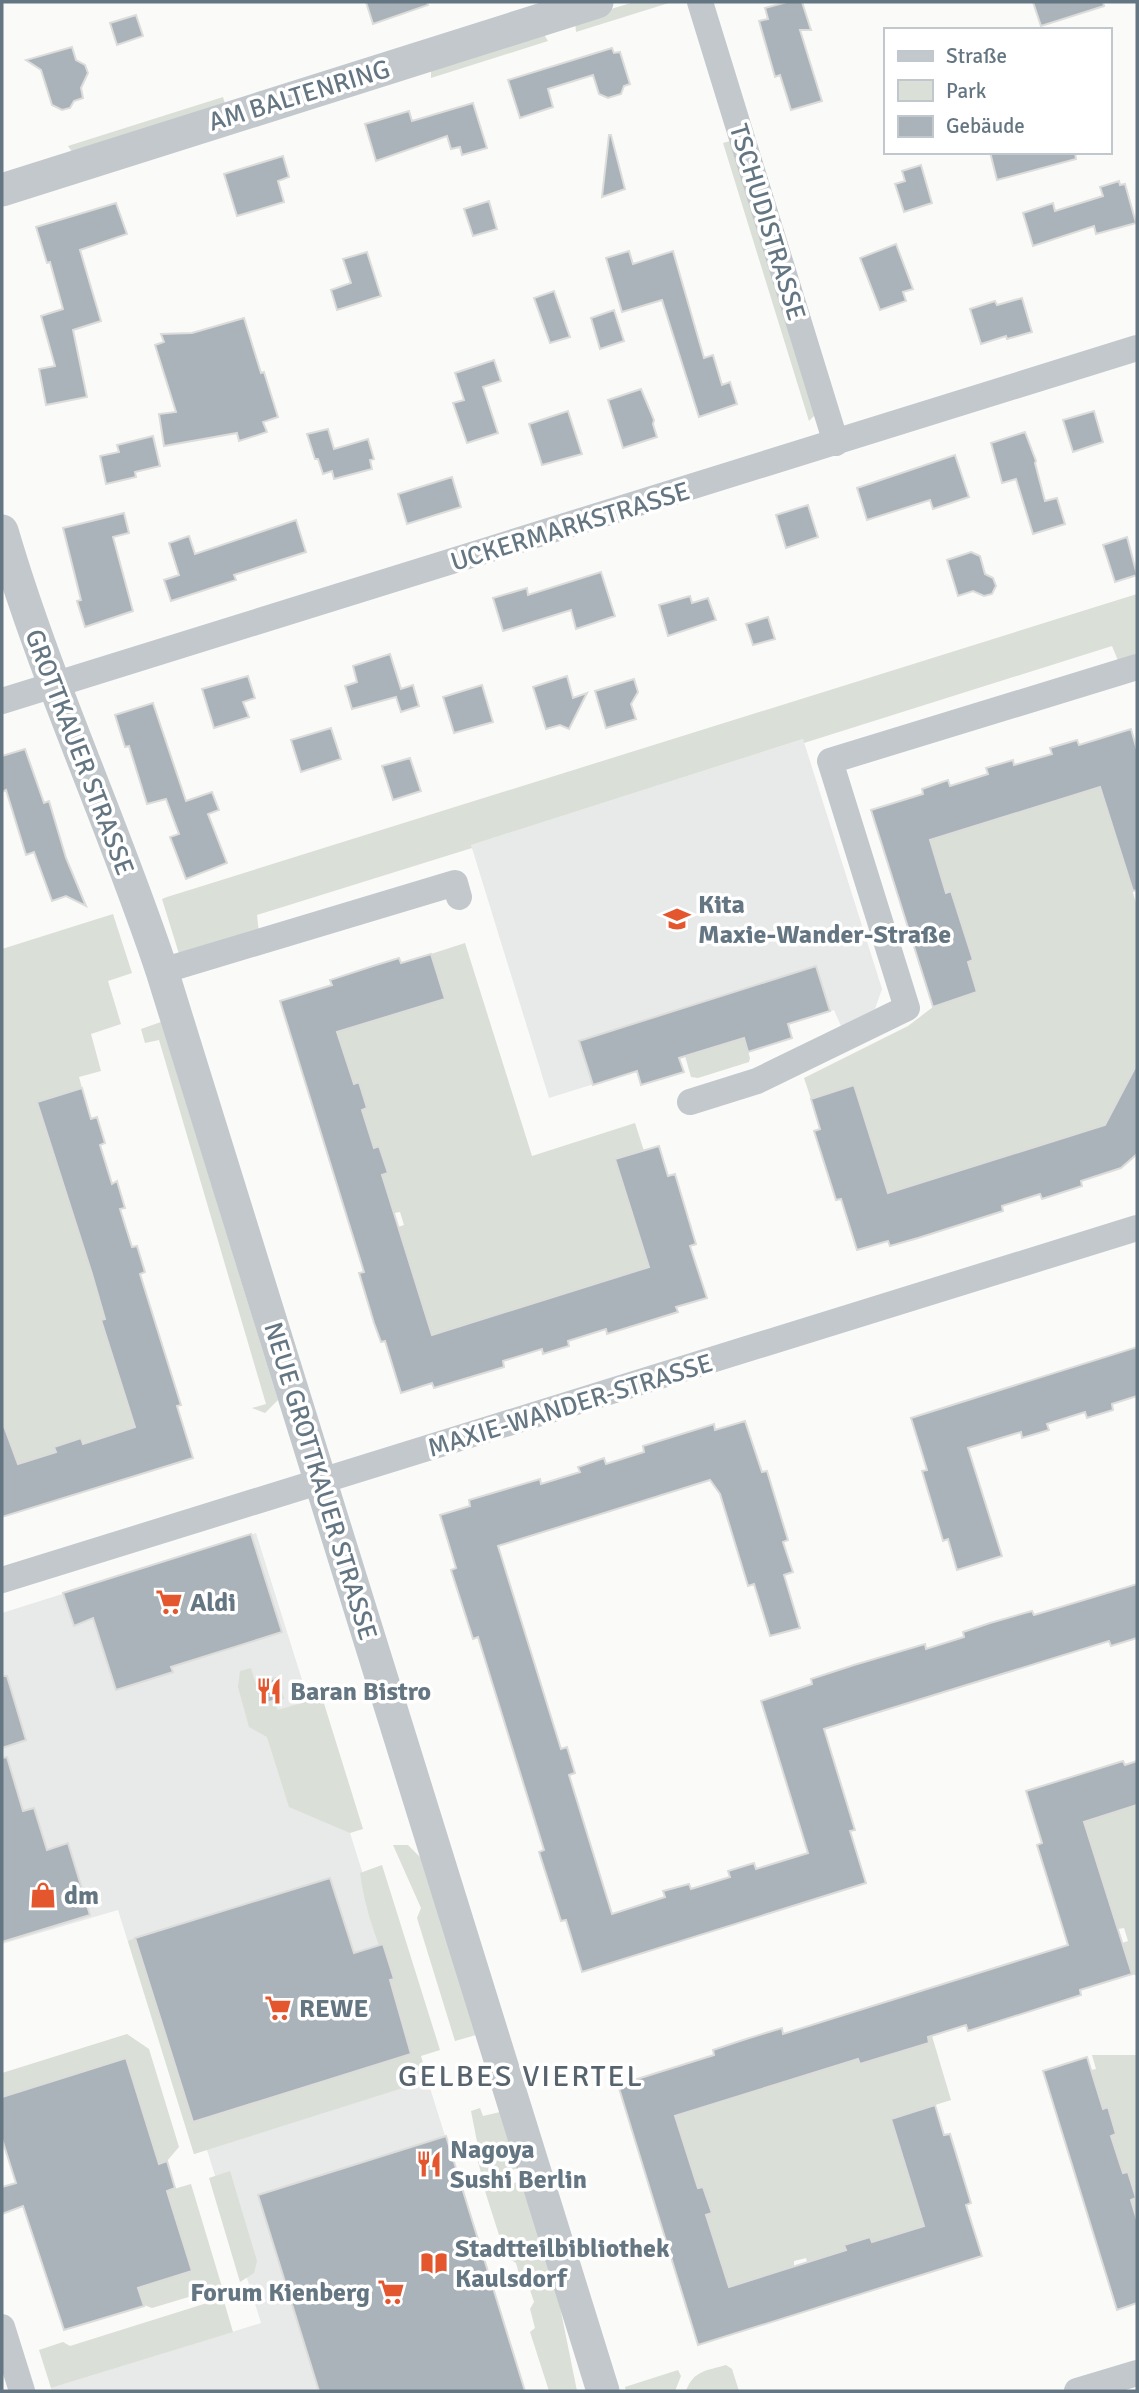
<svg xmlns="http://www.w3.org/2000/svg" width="1139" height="2393" font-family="Signika,sans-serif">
<rect width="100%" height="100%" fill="#fafaf8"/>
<path fill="#e8e9e9" d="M803 739 882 989 875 1009 841 1026 834 1010 788 1024 792 1038 748 1052 744 1038 659 1064 660 1069 681 1063 684 1072 641 1085 636 1071 549 1098 471 845Z
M256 1533 525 2391H52L51 2388 261 2323 207 2150 194 2154 118 1910 2 1944V1613Z"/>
<path fill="#dadfd7" d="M634 2H672L576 32 575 20Z
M541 30 548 41 431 78V64Z
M223 97 225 104 74 155 68 146Z
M734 140 817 413 809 421 723 143Z
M1137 594V657L1119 663 1112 646 804 743 803 739 471 845 472 848 257 915 259 933 180 957 162 899 167 897Z
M1098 779 1137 906V1074L1134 1079 1130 1078 1105 1125 879 1196 881 1172 854 1086 811 1099 804 1078 908 1026 933 1007 977 992 968 962 973 960 951 892 946 893 927 832 950 834 1079 794Z
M113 914 132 973 108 981 121 1024 91 1034 101 1071 79 1077 82 1088 38 1102 96 1272 92 1274 105 1319 101 1320 128 1407 143 1425 83 1443 80 1439 55 1447 56 1452 18 1464 16 1459 2 1463V949Z
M465 943 532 1156 635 1123 644 1151 616 1160 642 1246 657 1264 424 1338 425 1314 398 1227 404 1225 400 1212 394 1213 382 1175 387 1173 379 1147 374 1148 362 1110 367 1108 359 1083 354 1084 335 1024 358 1026 445 999 431 954Z
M161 1022 278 1400 265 1413 252 1408 266 1404 159 1040 145 1043 141 1029Z
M744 1038 750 1058 749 1062 698 1078 691 1077 685 1056Z
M251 1668 262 1705 273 1702 278 1710 322 1697 363 1829 350 1833 289 1807 267 1737 249 1727 238 1687 240 1671Z
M1137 1805V1976L1132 1974 1122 1943 1128 1941 1124 1928 1118 1929 1091 1843 1075 1824Z
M393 1845H408L423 1860 476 2035 455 2041 417 1918 421 1908Z
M382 1865 440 2050 421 2056 428 2080 194 2154 128 1941 135 1938 193 2122 376 2065 371 2048 407 2036 390 1980 393 1979C378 1945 365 1911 360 1873Z
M127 2034 149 2049 179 2147 167 2161 159 2164 126 2058 2 2097V2073Z
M932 2036 951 2100 891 2119 918 2205 933 2223 872 2242 870 2237 844 2246 846 2250 807 2262 806 2258 794 2261V2266L720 2290 722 2266 706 2215 712 2212 703 2187 698 2188 682 2137 667 2119 729 2100 739 2092 741 2096 858 2059 861 2064 926 2044 929 2043 928 2037Z
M1092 2055H1137V2220L1131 2200 1136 2197 1128 2172 1123 2173 1111 2136 1116 2133 1108 2107 1103 2109 1091 2070 1096 2069Z
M480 2108 483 2116 500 2112 518 2168 483 2180 477 2158 480 2157 471 2111Z
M230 2171 257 2261 254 2273 240 2282 209 2178Z
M522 2181 558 2297 577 2391H549L530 2332 535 2328 530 2309 534 2302 528 2284 522 2285 516 2263 506 2257 485 2191Z
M191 2184 222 2287 152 2308 144 2305 138 2288 192 2271 167 2191Z
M223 2298 233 2332 51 2388 39 2350 63 2342 70 2346Z
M726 2365 732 2369 739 2391H686C694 2370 706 2371 726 2365Z
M678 2370 681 2376 675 2391H626L625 2387Z"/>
<path fill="#aab3b9" stroke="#dcdcda" stroke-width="2" d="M366 2H427L428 5 373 24Z
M787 2H802L811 30H800L822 101 791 110 780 75 775 77 759 21 768 19 765 8Z
M1033 2H1103L1104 6 1041 26Z
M136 15 143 36 117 45 110 23Z
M72 47 76 60 85 65 88 73 81 88 83 98 74 101 70 108 62 110 52 105 41 70 26 60Z
M612 48 614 53 620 52 630 84 624 86 621 94 608 98 599 94 593 75 548 89 553 107 520 118 508 80Z
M473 103 487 148 462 155 460 147 451 149 447 136 376 161 365 124 409 111 412 121Z
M609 135H611L625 189 602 197Z
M990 152H1075L1076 159 997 180Z
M283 156 289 177 278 181 284 202 237 216 224 174Z
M921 165 932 203 904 212 895 184 905 181 902 171Z
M1119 181 1120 185 1125 184 1136 223 1096 234 1094 226 1033 246 1023 213 1053 203 1055 211 1103 196 1100 187Z
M489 201 497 229 473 236 464 209Z
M116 203 127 234 80 250 101 321 73 330 87 397 46 405 39 369 55 366 41 316 63 309 50 262 47 263 36 227Z
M896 244 913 289 903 292 906 301 880 310 860 258Z
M629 251 633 264 673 251 704 358 713 355 722 385 730 382 737 404 699 417 662 300 622 312 606 258Z
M367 252 381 296 337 310 331 290 351 283 343 259Z
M554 291 570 337 550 343 534 298Z
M1022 298 1032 332 1007 339 1006 336 981 344 970 309 995 301 997 305Z
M614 310 624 341 600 349 591 318Z
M244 318 261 373 264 372 278 417 263 422 267 432 239 441 237 433 164 446 159 414 176 412 155 345 164 342 161 334 192 333Z
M494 360 501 381 483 387 498 433 467 443 453 403 464 400 455 373Z
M641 389 654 420 653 424 657 437 623 448 608 400Z
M568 411 582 454 542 465 529 424Z
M1094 411 1103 442 1073 452 1063 420Z
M328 429 334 449 368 439 374 459 370 460 372 469 334 479 332 471 323 474 318 459H315L307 434Z
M1025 432 1036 461 1035 463 1045 501 1057 498 1065 524 1033 534 1016 479 1002 483 991 443Z
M153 436 160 466 135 472 136 477 106 484 100 456 119 452 117 445Z
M955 455 969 497 933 509 930 500 867 520 857 488Z
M452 477 461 507 407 524 398 494Z
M808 505 818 537 786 548 776 515Z
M124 513 129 533 113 537 133 611 85 627 77 601 81 600 63 528Z
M296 520 306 552 234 575 236 580 171 601 164 580 179 575 169 543 189 536 195 554Z
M1127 537 1137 575 1115 582 1103 545Z
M971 552 980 556 985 574 993 578 996 586 992 594 984 596 973 591 958 596 947 560Z
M601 572 615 616 576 629 571 610 503 631 493 598 527 588 528 595Z
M690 596 692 603 708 598 716 620 668 636 659 605Z
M768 617 775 639 753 645 746 624Z
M390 654 401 689 413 685 419 706 401 712 396 697 352 709 345 686 357 682 353 666Z
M248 676 255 698 243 702 249 717 214 728 202 689Z
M567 676 573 698 587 693 569 729 560 725 546 729 533 687Z
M634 679 638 692 631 704 636 719 606 728 595 691Z
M482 685 493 722 454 733 443 697Z
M153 703 186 801 212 792 219 810 208 814 227 863 186 879 170 837 179 834 166 799 147 804 129 746 125 747 115 715Z
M331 728 341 759 301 772 291 740Z
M1131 729 1137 750V890L1133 891 1100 787 930 840 946 893 951 891 973 960 968 962 977 992 933 1007 871 810 923 794 922 789 948 780 950 786 988 774 986 768 1013 760 1014 765 1052 754 1050 748 1077 740 1079 745Z
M25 749 44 803 49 801 66 858 86 906 66 896 52 901 34 852 26 855 6 790 2 792V756Z
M410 758 421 791 393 800 382 766Z
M431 954 445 999 337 1032 354 1084 359 1082 367 1108 362 1110 374 1148 379 1146 388 1173 382 1175 432 1335 649 1267 615 1159 659 1146 668 1176 675 1174 696 1244 690 1246 707 1298 676 1307 678 1312 607 1334 606 1329 568 1341 569 1346 543 1354 542 1349 503 1361 504 1367 434 1388 432 1383 401 1393 385 1341 381 1342 374 1323 359 1273 364 1272 280 1001 332 985 330 980 373 966 399 958 401 963Z
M816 966 830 1011 788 1024 792 1038 748 1052 744 1038 679 1058 684 1072 641 1085 637 1071 593 1085 579 1041Z
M1137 1064V1154L1121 1168 1081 1181 1082 1186 1042 1199 1040 1194 1002 1206 1003 1211 918 1238 890 1246 888 1241 857 1250 841 1199 836 1200 814 1131 820 1129 811 1099 854 1085 888 1193 1105 1125Z
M82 1088 91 1119 97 1117 105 1143 100 1145 112 1184 117 1181 125 1208 120 1209 132 1247 137 1246 145 1272 140 1274 181 1405 177 1406 193 1458 2 1517V1427L4 1426 18 1464 56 1452 54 1447 81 1438 83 1444 135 1427 101 1320 105 1319 92 1274 37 1102Z
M1137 1347V1396L1112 1404 1113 1410 1087 1418 1085 1412 1047 1424 1049 1430 1022 1438 1021 1432 968 1448 1002 1556 957 1570 948 1539 943 1541 922 1471 927 1470 911 1418Z
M745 1421 762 1472 767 1471 788 1540 783 1542 793 1572 784 1575 800 1628 770 1636 754 1584 748 1586 720 1494 710 1480 498 1546 561 1749 567 1747 575 1773 569 1775 612 1914 665 1897 663 1891 689 1884 691 1889 730 1877 728 1871 754 1863 756 1869 808 1853 761 1701 812 1684 811 1679 854 1665 925 1644 926 1649 964 1637 963 1632 990 1623 1032 1611 1034 1615 1137 1584V1638L1111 1646 1109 1641 824 1729 855 1830 850 1831 866 1883 582 1972 566 1920 561 1921 539 1852 544 1850 478 1637 473 1639 451 1570 456 1568 440 1515 470 1506 469 1500 540 1479 541 1484 580 1472 578 1467 604 1458 606 1464 644 1452 643 1446 714 1424 715 1430Z
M251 1534 282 1632 171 1667 173 1672 116 1690 93 1618 74 1626 63 1593Z
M2 1676H7L26 1740 2 1748Z
M276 1678 283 1698 262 1704 255 1684Z
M7 1757 23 1811 34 1808 47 1850 68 1843 90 1915 2 1942V1758Z
M1123 1761 1125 1765 1137 1761V1805L1084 1822 1132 1974 1080 1990 1081 1995 968 2031 966 2025 928 2037 929 2043 860 2064 858 2059 675 2116 698 2188 703 2187 712 2213 706 2215 729 2287 846 2250 844 2245 870 2237 872 2242 924 2226 891 2119 935 2105 944 2135 950 2134 971 2203 966 2205 982 2256 698 2345 618 2085 714 2055 713 2050 743 2040 782 2028 783 2034 1068 1945 1037 1845 1042 1843 1026 1791Z
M330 1878 354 1953 383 1944 394 1979 390 1980 411 2054 193 2122 135 1938Z
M1087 2057 1103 2109 1108 2107 1116 2134 1111 2136 1123 2173 1128 2172 1136 2198 1131 2200 1137 2220V2303L1117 2310 1043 2071Z
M126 2058 159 2164 167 2161 175 2188 167 2191 192 2271 138 2288 144 2306 64 2330 23 2206 2 2214V2187L16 2183 2 2139V2097Z
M446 2136 525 2391H319L258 2195Z"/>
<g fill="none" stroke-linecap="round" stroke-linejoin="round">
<path stroke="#c3c8cc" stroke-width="26" d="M700 2 836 443
M2 701 1137 348
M162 971 455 883 459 897
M690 1102 757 1081 907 1008 830 761 1137 667
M2 1580 1137 1228
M2 2327 22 2391
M1077 2391 1137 2373"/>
<path stroke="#c3c8cc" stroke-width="33" d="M2 190 597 2
M2 531C46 681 113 823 162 971L603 2391"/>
</g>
<defs>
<g id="school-bare" transform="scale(2.1)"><path d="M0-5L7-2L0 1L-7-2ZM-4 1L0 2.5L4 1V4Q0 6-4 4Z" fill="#e4572e" stroke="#fff" stroke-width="2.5" paint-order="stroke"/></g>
<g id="supermarket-bare" transform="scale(2.1)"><path d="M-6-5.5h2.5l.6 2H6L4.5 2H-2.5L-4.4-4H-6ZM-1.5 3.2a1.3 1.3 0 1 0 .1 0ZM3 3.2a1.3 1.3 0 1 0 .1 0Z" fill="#e4572e" stroke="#fff" stroke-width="2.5" paint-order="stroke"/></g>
<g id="restaurant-bare" transform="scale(2.1)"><path d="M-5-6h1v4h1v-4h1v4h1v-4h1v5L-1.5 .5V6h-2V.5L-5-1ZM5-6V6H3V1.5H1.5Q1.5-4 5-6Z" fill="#e4572e" stroke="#fff" stroke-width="2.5" paint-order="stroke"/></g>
<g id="shop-bare" transform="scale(2.1)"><path d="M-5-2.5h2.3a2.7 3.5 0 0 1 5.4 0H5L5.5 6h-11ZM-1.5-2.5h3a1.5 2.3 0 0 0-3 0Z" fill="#e4572e" stroke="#fff" stroke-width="2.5" paint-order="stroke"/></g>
<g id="library-bare" transform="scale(2.1)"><path d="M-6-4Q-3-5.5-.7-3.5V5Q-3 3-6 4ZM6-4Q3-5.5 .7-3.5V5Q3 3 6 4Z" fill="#e4572e" stroke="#fff" stroke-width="2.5" paint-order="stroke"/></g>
</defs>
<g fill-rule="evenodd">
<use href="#school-bare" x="677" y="919"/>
<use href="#supermarket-bare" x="169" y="1602"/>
<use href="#restaurant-bare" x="269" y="1691"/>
<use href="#shop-bare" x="43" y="1895"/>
<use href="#supermarket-bare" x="278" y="2008"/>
<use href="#restaurant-bare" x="429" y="2164"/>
<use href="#library-bare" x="434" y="2263"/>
<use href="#supermarket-bare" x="391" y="2292"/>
</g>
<g text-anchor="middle" stroke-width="7" stroke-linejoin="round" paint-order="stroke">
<g font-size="26" fill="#657683" stroke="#fff">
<text transform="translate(299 95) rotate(-17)" y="9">AM BALTENRING</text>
<text transform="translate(768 222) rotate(73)" y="9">TSCHUDISTRASSE</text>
<text transform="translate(570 526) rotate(-17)" y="9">UCKERMARKSTRASSE</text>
<text transform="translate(80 752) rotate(69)" y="9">GROTTKAUER STRASSE</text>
<text transform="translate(570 1405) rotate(-17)" y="9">MAXIE-WANDER-STRASSE</text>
<text transform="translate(321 1481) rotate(73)" y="9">NEUE GROTTKAUER STRASSE</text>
</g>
<g font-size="26" font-weight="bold" fill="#657683" stroke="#fff" text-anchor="start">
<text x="698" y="913">Kita<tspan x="698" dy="30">Maxie-Wander-Straße</tspan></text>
<text x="190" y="1611">Aldi</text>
<text x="290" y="1700">Baran Bistro</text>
<text x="64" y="1904">dm</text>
<text x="299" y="2017">REWE</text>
<text x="450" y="2158">Nagoya<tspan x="450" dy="30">Sushi Berlin</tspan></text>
<text x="455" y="2257">Stadtteilbibliothek<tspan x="455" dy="30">Kaulsdorf</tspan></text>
<text x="370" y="2301" text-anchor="end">Forum Kienberg</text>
</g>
<g font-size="30" letter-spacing="2" fill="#57646e" stroke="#fff">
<text x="521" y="2086">GELBES VIERTEL</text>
</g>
</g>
<rect width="1139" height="2393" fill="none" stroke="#657683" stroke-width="7"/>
<rect x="884" y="28" width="228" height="126" fill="#ffffff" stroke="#c1c8cd" stroke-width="2"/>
<rect x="898" y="51" width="35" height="10" fill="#c3c8cc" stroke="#c1c8cd" stroke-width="2"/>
<text x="946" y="63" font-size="21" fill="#657683">Straße</text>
<rect x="898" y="80" width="35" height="21" fill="#dadfd7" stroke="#c1c8cd" stroke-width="2"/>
<text x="946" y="98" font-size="21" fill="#657683">Park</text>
<rect x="898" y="116" width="35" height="21" fill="#aab3b9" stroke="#c1c8cd" stroke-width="2"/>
<text x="946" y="133" font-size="21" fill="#657683">Gebäude</text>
</svg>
